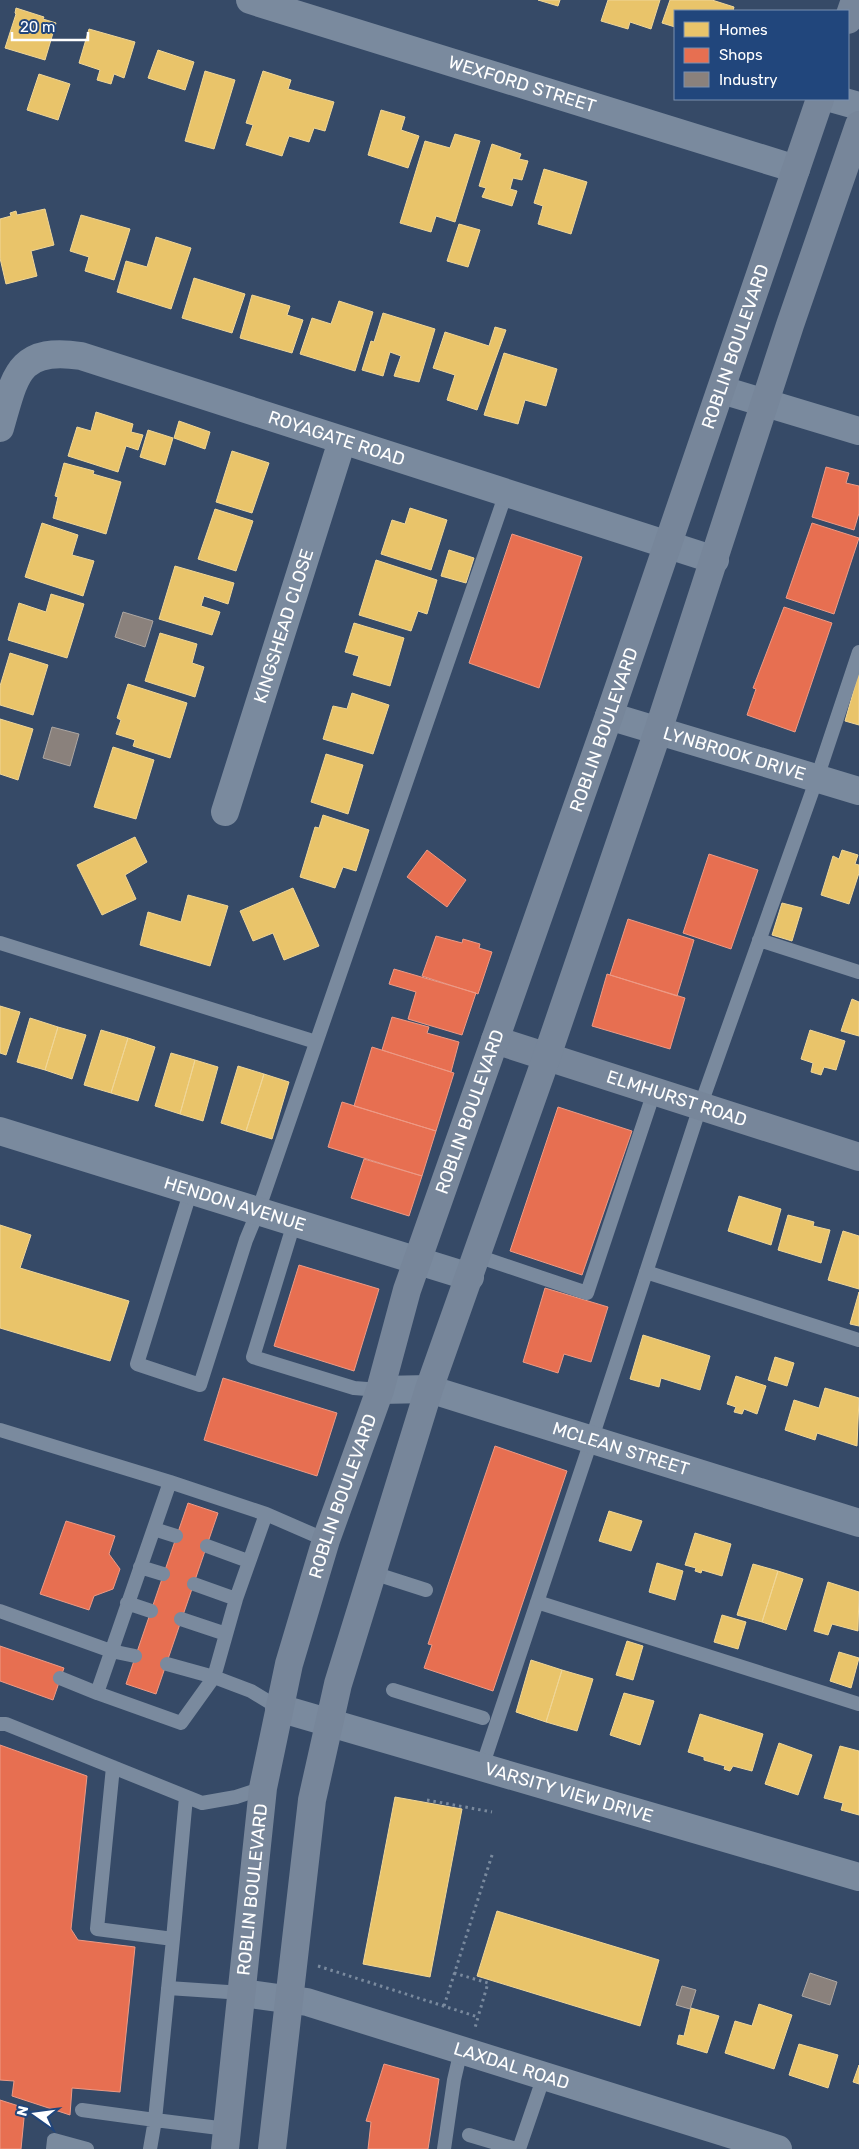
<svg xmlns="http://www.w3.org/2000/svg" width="859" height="2149" font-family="Rubik,sans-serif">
<rect width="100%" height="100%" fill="#364a67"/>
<path fill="#e9c46a" stroke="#f0d697" d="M538 0H560L558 6Z
M608 0H660L651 29 630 22 628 29 601 21Z
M670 0H712L734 7 733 11H675V27L662 23Z
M16 8 44 17 43 19 56 23 45 60 5 48 16 14 15 13Z
M89 29 135 42 124 78 114 74 111 84 97 80 100 70 79 63Z
M158 50 194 62 185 90 148 78Z
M205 71 235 80 214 149 185 141Z
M263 71 291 80 288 89 334 102 325 131 314 128 309 142 289 136 282 156 246 145 253 125 246 123Z
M39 74 70 84 58 120 27 110Z
M381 110 405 117 401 130 419 136 408 168 368 155Z
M455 134 480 141 455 222 436 216 431 232 400 223 425 141 450 148Z
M492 144 521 154 519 159 528 161 522 180 513 178 510 189 517 191 512 206 482 197 486 188 479 186Z
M544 169 587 182 571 234 538 224 543 206 534 203Z
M45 209 54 245 31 251 37 276 6 284 0 258V219L11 216 10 213 16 211 17 215Z
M81 215 130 229 114 280 85 271 89 257 70 251Z
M459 224 480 230 468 267 447 261Z
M156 237 191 248 171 309 117 292 126 261 147 267Z
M194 278 245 294 232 333 182 318Z
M252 295 290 306 287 315 303 320 292 353 240 338Z
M339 301 373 312 355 371 300 354 312 318 331 324Z
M383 313 435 329 419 382 394 376 401 356 390 352 383 376 362 370 371 341 374 342Z
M495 327 506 330 477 410 447 400 455 375 433 368 445 332 489 346Z
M504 353 557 369 546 406 525 400 518 424 484 415Z
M96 412 133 424 131 432 143 435 138 450 126 446 118 472 68 456 77 427 91 431Z
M179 421 210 432 205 449 174 438Z
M148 430 173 438 165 465 140 457Z
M232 451 269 463 252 513 216 502Z
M64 463 94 471 93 474 121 482 106 534 53 518 58 497 55 496Z
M410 508 447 520 431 570 381 554 392 520 405 524Z
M215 509 253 521 236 571 198 559Z
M42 523 78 535 72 555 94 561 83 596 25 577Z
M449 550 474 558 466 583 441 576Z
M376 560 437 580 427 614 418 611 411 631 359 615Z
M175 566 234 583 228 604 204 596 201 606 220 612 212 635 159 619Z
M51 594 84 604 67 658 8 640 19 603 46 612Z
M354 623 404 638 390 686 353 675 359 656 345 652Z
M160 633 197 644 192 663 204 667 195 697 145 681Z
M10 653 48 665 33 715 0 705V686Z
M859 672V725L845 721Z
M128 684 187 703 170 758 133 746 135 740 116 734 121 720 117 718Z
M352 693 389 705 373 754 323 739 333 706 347 709Z
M0 719 33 729 18 780 0 774Z
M113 747 154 760 136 819 94 807Z
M326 754 363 765 348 814 311 802Z
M323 815 369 830 356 871 343 867 335 888 300 877 315 827 319 828Z
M135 837 147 862 125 875 136 899 102 915 77 865Z
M842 850 858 855 855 864 859 865V873L849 904 821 895 833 856 839 859Z
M293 888 319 946 284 960 273 933 253 941 240 911Z
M188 895 228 906 210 966 140 945 148 912 181 922Z
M782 903 802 908 792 941 772 935Z
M852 999 859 1002V1036L841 1031Z
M0 1006 20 1012 6 1055 0 1053Z
M30 1018 58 1027 45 1070 17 1062Z
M58 1027 86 1035 72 1079 45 1070Z
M101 1030 128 1038 111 1093 84 1085Z
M810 1030 845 1041 836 1070 824 1067 821 1075 811 1072 813 1063 801 1059Z
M128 1038 155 1047 138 1101 111 1093Z
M171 1053 195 1060 180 1114 155 1106Z
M195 1060 218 1067 203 1121 180 1114Z
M238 1066 264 1074 246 1131 221 1123Z
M264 1074 289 1082 272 1139 246 1131Z
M739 1196 781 1209 771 1245 728 1231Z
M788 1215 814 1222 813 1226 830 1230 821 1263 778 1250Z
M0 1225 31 1235 20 1268 129 1301 110 1361 0 1328Z
M843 1231 859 1236V1289L828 1280Z
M859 1292V1326L850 1324Z
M643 1335 710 1356 700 1390 661 1378 659 1387 630 1379Z
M775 1357 794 1363 787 1386 768 1380Z
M736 1376 766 1386 757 1414 744 1409 742 1414 734 1412 736 1407 727 1404Z
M825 1388 859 1398 857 1446 817 1433 815 1440 785 1430 794 1400 819 1408Z
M609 1511 642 1521 631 1551 599 1541Z
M695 1533 731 1544 722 1576 702 1570 701 1573 695 1571 696 1568 685 1565Z
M657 1563 683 1571 675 1600 649 1592Z
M753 1564 778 1571 762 1622 737 1615Z
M778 1571 803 1579 786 1630 762 1622Z
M828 1582 859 1592 858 1631 832 1624 828 1635 814 1631Z
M722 1615 746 1622 738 1649 714 1642Z
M627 1641 643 1646 633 1680 616 1675Z
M839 1652 859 1658 851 1688 830 1681Z
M531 1660 562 1670 546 1722 516 1712Z
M562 1670 593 1679 577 1731 546 1722Z
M624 1693 654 1701 640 1745 610 1735Z
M700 1714 763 1734 752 1771 733 1766 730 1771 724 1769 725 1766 704 1760V1757L688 1752Z
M779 1743 812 1755 798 1795 765 1784Z
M840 1746 859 1751V1815L841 1810 843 1803 824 1798Z
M395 1797 462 1809 430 1977 363 1964Z
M497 1911 659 1960 640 2026 477 1976Z
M759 2004 792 2015 774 2069 725 2053 735 2021 752 2026Z
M691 2008 719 2016 707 2053 677 2044 679 2035 684 2036Z
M799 2044 838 2055 828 2088 789 2075Z
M859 2065V2084L853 2082Z"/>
<path fill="#e76f51" stroke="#ee9a85" d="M826 467 849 473 846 483 859 486V513L854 530 812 517Z
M812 523 859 538 834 614 786 598Z
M512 534 582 557 539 688 469 663Z
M784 607 832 623 795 732 747 715 756 689 753 688Z
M427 850 466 880 447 907 407 877Z
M709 854 758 870 731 949 683 933Z
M628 919 694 940 677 996 610 975Z
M436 936 462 943 463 939 480 944 479 948 492 952 478 994 422 976Z
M394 969 476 993 462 1035 408 1019 416 992 389 984Z
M607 974 685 998 670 1049 592 1026Z
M392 1017 429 1027 427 1033 459 1042 451 1072 382 1050Z
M372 1047 454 1073 436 1131 354 1106Z
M342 1102 436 1131 422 1176 328 1147Z
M558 1107 632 1131 582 1275 510 1251Z
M364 1159 422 1176 409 1216 351 1198Z
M299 1265 379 1289 354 1371 274 1346Z
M545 1288 608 1307 591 1362 564 1354 558 1373 523 1362Z
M223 1378 337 1413 317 1476 204 1440Z
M495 1446 567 1471 493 1691 424 1668 432 1645 428 1644Z
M188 1503 218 1513 156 1694 126 1684Z
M66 1521 115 1536 109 1554 120 1569 113 1589 94 1596 89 1610 40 1594Z
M0 1646 64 1668 53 1700 0 1681Z
M0 1745 87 1776 71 1929 78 1940 135 1947 120 2092 72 2088 70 2115 12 2096 14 2081 0 2080Z
M384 2064 439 2079 428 2149H368L371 2122 366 2121Z
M0 2100 25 2108 21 2149H0Z"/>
<path fill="#8a817c" stroke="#ada7a3" d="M123 612 153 621 145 647 115 637Z
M52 727 79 734 70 766 43 758Z
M810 1973 837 1982 830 2005 802 1996Z
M682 1986 696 1990 690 2009 676 2005Z"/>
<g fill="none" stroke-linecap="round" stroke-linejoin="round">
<path stroke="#7a8a9e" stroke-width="3" stroke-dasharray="2.5 4" stroke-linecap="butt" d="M427 1800 492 1812
M318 1966 478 2017 475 2028
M454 1973 488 1983 478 2017
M444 2006 493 1852"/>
<path stroke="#7a8a9e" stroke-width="14" d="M759 940 859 972
M0 943 316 1042
M191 1190 137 1364 200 1385 246 1240 258 1211 506 493
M294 1223 253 1357 354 1388 380 1390
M477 1256 587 1293 654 1092
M646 1272 859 1340
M0 1430 170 1482
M154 1529 176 1536
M207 1546 248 1561
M140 1567 163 1574
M373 1573 426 1590
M194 1584 236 1599
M537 1602 859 1704
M127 1603 151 1611
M0 1611 111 1651 135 1656
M181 1619 226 1634
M167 1664 214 1677 181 1723 97 1693 170 1482 266 1514
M60 1678 97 1693
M393 1690 483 1718
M279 1708 251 1691 214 1677 236 1599 266 1514 326 1540
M0 1724H6L202 1803 236 1797 263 1788
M113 1767 97 1929 173 1939 186 1797
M482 1767 591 1441 700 1107 817 778 859 652
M168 1988 243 1993
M82 2110 155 2120 173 1939
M469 2135 516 2149
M53 2149 54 2140 87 2149
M150 2149 155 2120 227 2129
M444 2149 454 2080 461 2050
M519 2149 544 2076"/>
<g stroke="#7a8a9e" stroke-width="28">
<path id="s1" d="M250 0 796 169"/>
<path d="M834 99 859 106"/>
<path d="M722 390 859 431"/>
<path id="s2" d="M0 428C15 377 17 346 81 356L715 560"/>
<path id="s3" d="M609 716 859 791"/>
<path id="s4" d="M225 812 342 441"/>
<path id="s5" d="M0 1131 470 1277"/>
<path id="s6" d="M380 1390 429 1389 859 1523"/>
<path id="s7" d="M279 1708 859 1877"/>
<path id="s8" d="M243 1993 307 2002 778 2149"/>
</g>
<g stroke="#77869a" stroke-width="28">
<path d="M848 20 855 0"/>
<path id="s9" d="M495 1040 859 1157"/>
<path id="s10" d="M225 2149 263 1788 289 1664 326 1540 380 1390 407 1290 609 716 820 99"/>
<path d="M272 2149 312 1800 338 1684 429 1389 547 1056 658 731 790 325 859 125"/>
</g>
</g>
<g text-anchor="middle" stroke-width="5" stroke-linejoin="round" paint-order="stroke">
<g font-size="18" fill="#fff" stroke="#21467c">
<text dy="6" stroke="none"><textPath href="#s1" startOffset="285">WEXFORD STREET</textPath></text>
<text dy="6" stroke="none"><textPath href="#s10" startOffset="1881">ROBLIN BOULEVARD</textPath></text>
<text dy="6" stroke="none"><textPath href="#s2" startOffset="395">ROYAGATE ROAD</textPath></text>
<text dy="6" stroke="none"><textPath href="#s4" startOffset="195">KINGSHEAD CLOSE</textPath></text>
<text dy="6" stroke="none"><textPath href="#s10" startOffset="1476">ROBLIN BOULEVARD</textPath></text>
<text dy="6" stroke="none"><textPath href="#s3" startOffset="131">LYNBROOK DRIVE</textPath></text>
<text dy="6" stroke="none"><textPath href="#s9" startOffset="191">ELMHURST ROAD</textPath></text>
<text dy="6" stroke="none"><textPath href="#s10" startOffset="1071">ROBLIN BOULEVARD</textPath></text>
<text dy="6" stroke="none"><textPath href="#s5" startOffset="246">HENDON AVENUE</textPath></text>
<text dy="6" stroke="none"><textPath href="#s6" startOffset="250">MCLEAN STREET</textPath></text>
<text dy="6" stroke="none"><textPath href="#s10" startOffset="666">ROBLIN BOULEVARD</textPath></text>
<text dy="6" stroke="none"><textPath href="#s7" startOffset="302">VARSITY VIEW DRIVE</textPath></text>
<text dy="6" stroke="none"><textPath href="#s10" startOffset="261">ROBLIN BOULEVARD</textPath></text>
<text dy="6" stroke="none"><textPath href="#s8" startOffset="279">LAXDAL ROAD</textPath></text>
</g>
</g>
<rect x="674" y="10" width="175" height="90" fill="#21467c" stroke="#7a90b0"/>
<rect x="684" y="22" width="25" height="15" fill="#e9c46a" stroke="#7a90b0"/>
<text x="719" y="35" font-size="15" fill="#ffffff">Homes</text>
<rect x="684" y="48" width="25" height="15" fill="#e76f51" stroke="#7a90b0"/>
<text x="719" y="60" font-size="15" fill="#ffffff">Shops</text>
<rect x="684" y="72" width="25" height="15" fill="#8a817c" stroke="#7a90b0"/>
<text x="719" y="85" font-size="15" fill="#ffffff">Industry</text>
<g transform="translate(35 2114) rotate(284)" stroke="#21467c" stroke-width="4" paint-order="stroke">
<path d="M0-4L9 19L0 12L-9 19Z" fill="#ffffff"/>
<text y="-8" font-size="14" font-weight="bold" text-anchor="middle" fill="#ffffff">N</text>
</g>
<path d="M12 32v8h76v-8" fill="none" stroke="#ffffff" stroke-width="2.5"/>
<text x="20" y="32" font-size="15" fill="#ffffff" stroke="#21467c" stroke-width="4" paint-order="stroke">20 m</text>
</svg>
